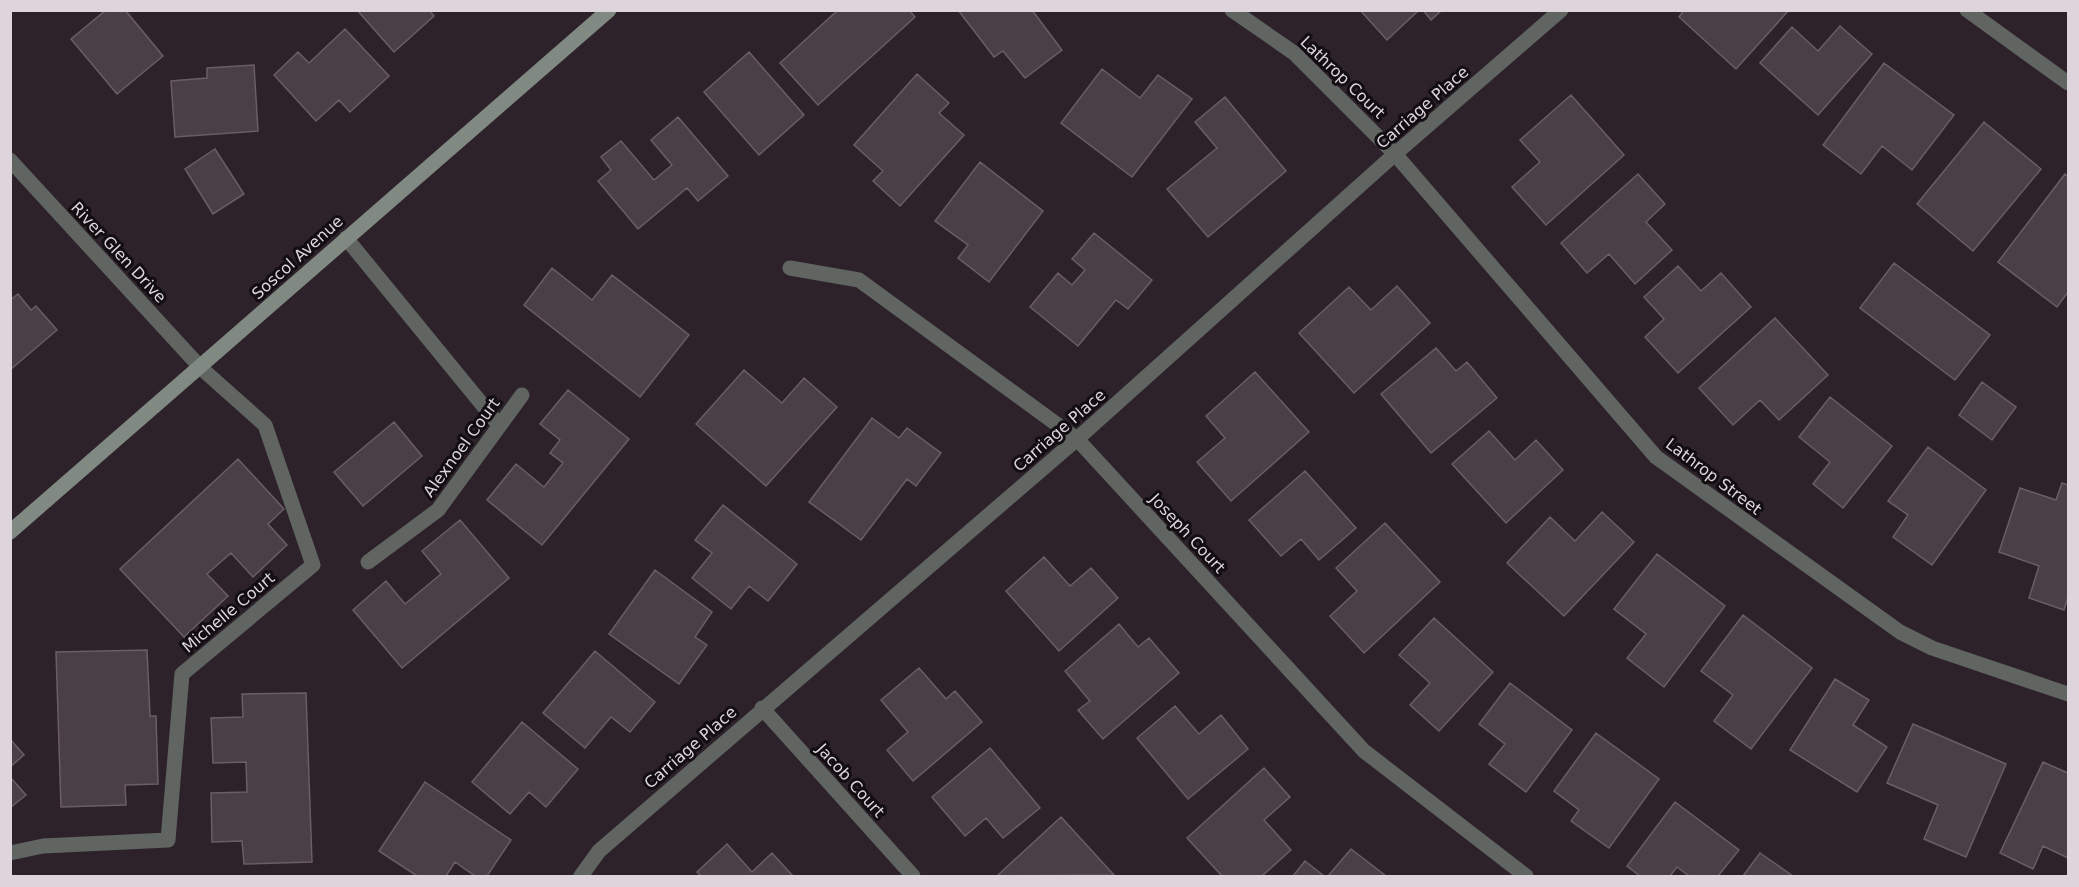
<svg xmlns="http://www.w3.org/2000/svg" width="2079" height="887" font-family="'DejaVu Sans',sans-serif">
<rect width="100%" height="100%" fill="#2d222a"/>
<path fill="#4b3f47" stroke="#6a5d66" stroke-width="1.5" d="M106 10H125L163 56 117 94 71 39Z
M357 10H429L434 16 394 52Z
M838 10H909L915 17 818 105 780 63Z
M958 10H1032L1062 50 1025 78 1003 51 994 57Z
M1360 10H1419L1387 40Z
M1423 10H1442L1431 20Z
M1684 10H1789L1736 69 1679 17Z
M1840 26 1872 54 1818 115 1760 63 1792 27 1818 51Z
M345 29 389 76 350 112 339 100 316 121 274 75 298 52 309 63Z
M749 52 804 115 759 155 704 92Z
M1884 63 1954 115 1912 170 1882 146 1861 174 1823 145Z
M254 65 258 131 175 137 171 81 207 78V68Z
M1102 69 1140 98 1158 75 1192 99 1132 177 1061 123Z
M917 74 949 103 939 113 964 135 900 206 873 181 883 171 854 145Z
M1571 95 1624 155 1546 225 1512 187 1540 162 1520 140Z
M1225 97 1286 171 1208 237 1167 189 1217 148 1195 122Z
M678 117 728 176 698 201 687 188 638 229 598 181 611 170 601 157 621 141 654 180 672 165 651 140Z
M1984 122 2041 169 1973 251 1917 204Z
M215 149 244 194 213 214 185 169Z
M980 162 1043 211 989 282 958 258 968 245 935 221Z
M1638 174 1665 204 1646 222 1672 250 1635 284 1609 254 1587 273 1561 243Z
M2065 174 2068 177V292L2057 307 1998 262Z
M1094 233 1152 280 1128 309 1116 300 1078 346 1030 307 1058 273 1072 285 1085 270 1072 259Z
M1894 263 1990 335 1955 380 1860 308Z
M1678 266 1701 291 1721 273 1751 307 1678 373 1645 337 1664 319 1644 297Z
M552 268 592 300 612 275 689 335 640 397 524 305Z
M1397 286 1430 323 1354 393 1299 333 1349 287 1371 310Z
M18 294 31 310 36 306 57 330 10 370V300Z
M1775 318 1828 375 1779 420 1760 400 1733 425 1699 388Z
M1436 348 1456 371 1467 362 1497 398 1431 453 1381 394Z
M744 370 782 403 804 378 837 407 766 486 696 424Z
M1255 372 1309 432 1231 501 1197 462 1225 438 1206 416Z
M1982 382 2016 407 1992 440 1959 415Z
M568 390 629 439 542 545 487 500 516 464 544 487 563 463 550 453 560 440 540 424Z
M1830 397 1892 446 1843 508 1813 484 1830 462 1799 437Z
M872 418 899 438 907 428 941 453 916 486 907 479 861 540 809 502Z
M394 422 422 456 363 506 334 472Z
M1489 431 1515 460 1536 440 1563 470 1506 523 1452 464Z
M1928 447 1986 490 1932 565 1893 537 1908 515 1888 501Z
M238 459 284 509 268 524 287 545 253 577 231 553 207 574 228 596 184 637 120 569Z
M1305 471 1356 528 1319 560 1301 539 1281 556 1249 520Z
M2062 483 2068 485V597L2064 610 2029 598 2039 566 1999 552 2020 488 2056 500Z
M723 505 797 564 768 601 749 586 731 609 692 578 712 553 695 540Z
M1602 512 1634 542 1564 616 1507 563 1550 517 1575 541Z
M460 520 509 578 402 668 353 610 386 581 405 604 441 574 422 551Z
M1385 523 1440 582 1364 653 1330 616 1357 591 1336 568Z
M1657 554 1725 606 1664 687 1627 658 1646 634 1614 609Z
M1044 557 1070 586 1091 568 1118 598 1059 651 1006 591Z
M655 570 712 612 695 637 707 645 679 684 609 634Z
M1743 615 1812 668 1751 749 1714 721 1733 695 1701 671Z
M1434 618 1493 672 1439 731 1410 705 1430 683 1399 655Z
M1119 624 1138 647 1149 638 1179 673 1103 739 1078 710 1090 701 1065 671Z
M147 650 150 716H156L158 784 125 785 126 805 61 807 56 652Z
M595 651 655 702 630 732 611 717 585 748 543 713Z
M919 668 946 699 955 691 982 722 913 781 887 750 908 732 881 700Z
M1835 679 1869 700 1853 725 1887 747 1857 792 1790 750Z
M1510 683 1572 730 1526 792 1489 764 1505 744 1479 724Z
M306 693 312 862 244 864 242 841 212 842 211 793 247 792 246 762 213 763 211 718 243 717 242 694Z
M1175 706 1199 734 1221 715 1248 749 1188 799 1137 738Z
M522 722 578 769 546 807 529 792 510 814 472 782Z
M1913 724 2006 764 1966 857 1924 839 1938 805 1887 783Z
M1596 733 1659 779 1609 848 1571 821 1579 810 1554 791Z
M10 739 24 755 10 767Z
M990 748 1040 808 1003 838 986 818 965 836 932 797Z
M2043 762 2068 773V858L2043 846 2033 869 2000 853Z
M1264 768 1290 797 1264 820 1291 850 1262 876H1222L1187 838Z
M10 777 26 795 10 808Z
M425 782 511 840 487 876H475L455 862 446 876H417L379 851Z
M1675 802 1739 850 1718 876H1689L1677 867 1670 876H1640L1627 866Z
M1061 817 1114 875 1000 876 998 875Z
M727 844 752 872 772 853 793 876H701L697 872Z
M1351 849 1386 876H1328Z
M1760 853 1793 876H1743Z
M1305 861 1324 876H1293Z"/>
<g fill="none" stroke-linecap="round" stroke-linejoin="round">
<path stroke="#606561" stroke-width="15" d="M346 238 499 425
M368 562 438 510 522 395
M10 853 43 846 168 840 182 674 313 565 265 425 201 368"/>
<path stroke="#606561" stroke-width="15" d="M1232 10 1294 53 1395 154 1656 457 1900 632 1932 648 2068 694
M1967 10 2068 83
M10 160 201 368
M790 268 859 280 1077 439 1364 751 1526 876
M762 708 913 876
M581 876 599 851 1077 439 1395 154 1561 10"/>
<path stroke="#808982" stroke-width="15" d="M10 532 609 10"/>
</g>
<g text-anchor="middle" stroke-width="6" stroke-linejoin="round" paint-order="stroke">
<g font-size="16" fill="#ddd5db" stroke="#120d11">
<text transform="translate(1343 77) rotate(44)" y="6">Lathrop Court</text>
<text transform="translate(1422 107) rotate(-41)" y="6">Carriage Place</text>
<text transform="translate(119 252) rotate(47)" y="6">River Glen Drive</text>
<text transform="translate(297 257) rotate(-42)" y="6">Soscol Avenue</text>
<text transform="translate(1059 430) rotate(-41)" y="6">Carriage Place</text>
<text transform="translate(461 447) rotate(-54)" y="6">Alexnoel Court</text>
<text transform="translate(1714 476) rotate(37)" y="6">Lathrop Street</text>
<text transform="translate(1188 533) rotate(47)" y="6">Joseph Court</text>
<text transform="translate(228 612) rotate(-40)" y="6">Michelle Court</text>
<text transform="translate(690 747) rotate(-41)" y="6">Carriage Place</text>
<text transform="translate(851 780) rotate(48)" y="6">Jacob Court</text>
</g>
</g>
<rect width="2079" height="887" fill="none" stroke="#ddd5db" stroke-width="24"/>
</svg>
